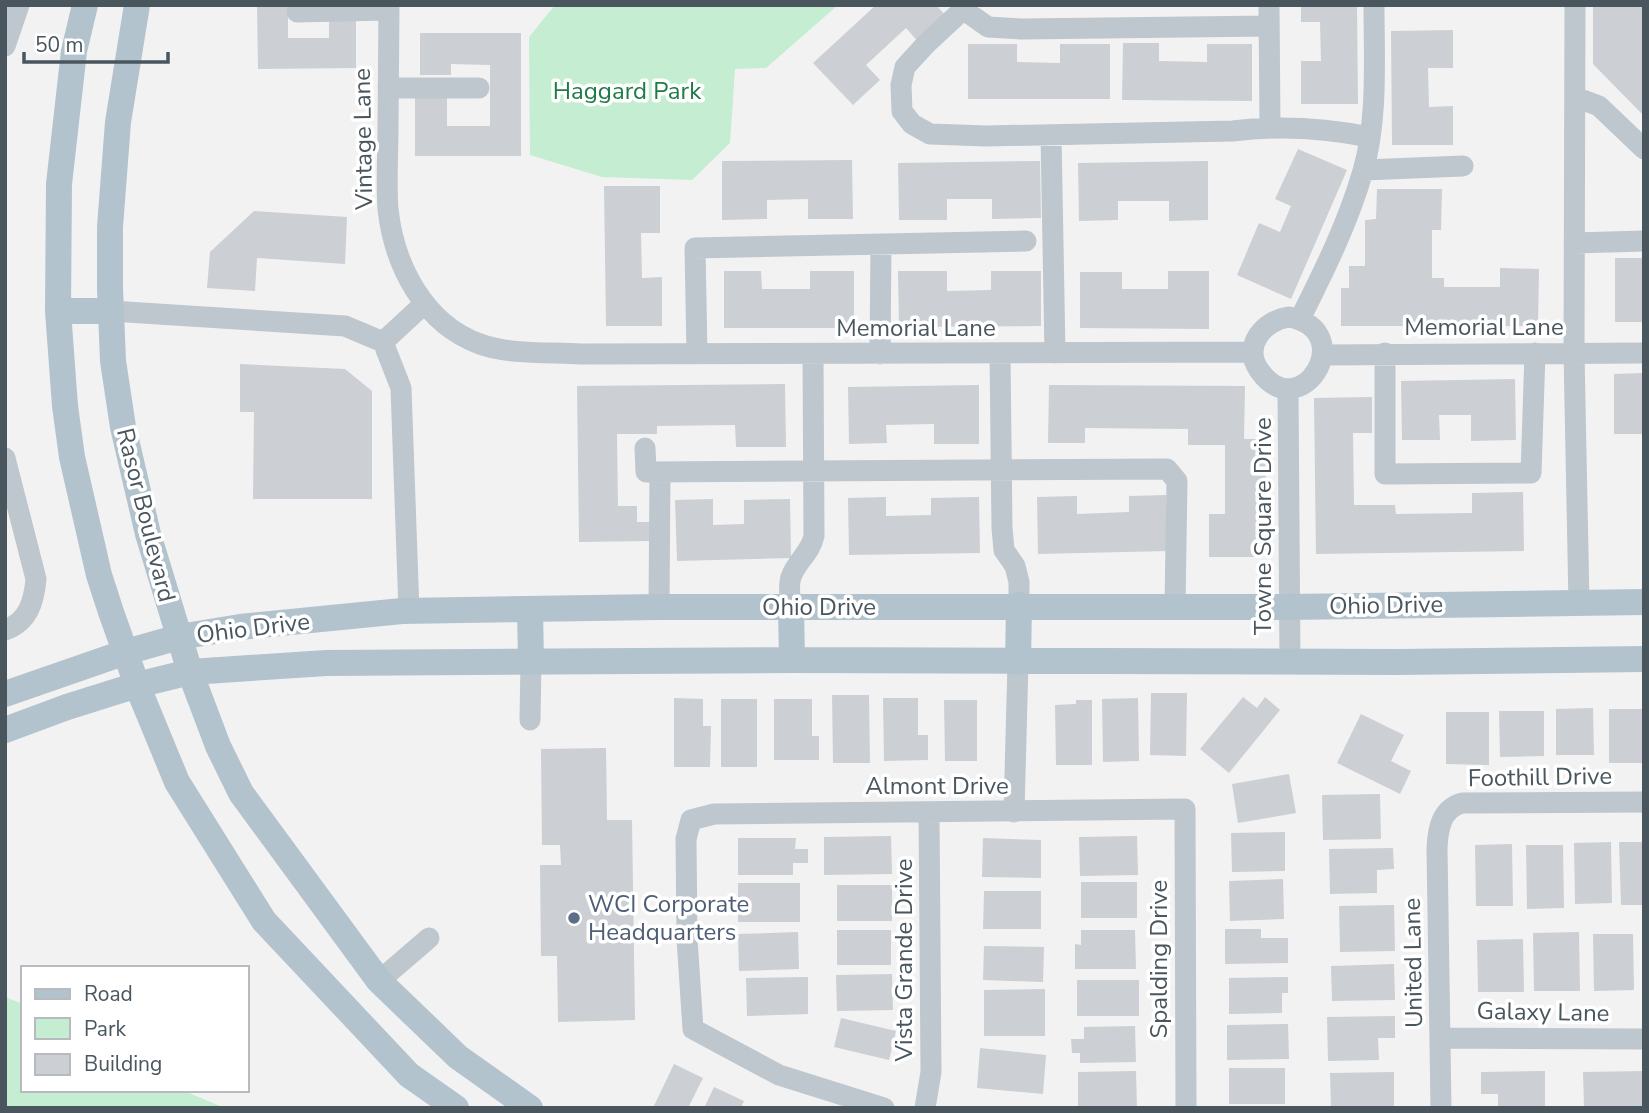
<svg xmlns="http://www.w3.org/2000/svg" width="1649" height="1113" font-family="'Nunito Sans',sans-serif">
<rect width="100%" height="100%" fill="#f3f2f2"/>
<path fill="#c4edd1" d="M555 5H838L766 68 735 69 730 143 692 180 602 177 530 155 529 37Z
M5 997 23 1004V1090H182L225 1108H5Z"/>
<path fill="#cccfd3" d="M257 5H288V38H329V18L356 17V68L258 69Z
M876 5H936L947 17 919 43 906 28 866 65 880 80 853 105 813 63Z
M1301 5H1357L1358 104H1301V61H1321L1320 22H1301Z
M1593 5H1644V116L1593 64Z
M1453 30V68H1428L1429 107 1453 106V145H1392L1391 31Z
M420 33H521V156H415V97H447V126H490V65L451 64V75H420Z
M1123 43H1159V61L1207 62V44H1252V101L1122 100Z
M968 44H1017V62L1060 63V44H1110V99H968Z
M1298 149 1347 170 1291 299 1237 275 1259 223 1280 232 1291 206 1275 199Z
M852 160 853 219H808V199L767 200V219L722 220V161Z
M1040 161 1041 218 992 219V199H947V220H899L898 163Z
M1208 161V220L1169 221V201H1118V220L1079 221 1078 163Z
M604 186H660V233H641L642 278 662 277V326H606Z
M1377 189H1442L1441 230H1432V278H1444V287H1500V268L1539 269 1538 326H1341V288H1349V266H1365V220L1376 219Z
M254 211 347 217 345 264 257 258 255 291 207 288 210 252Z
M1615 258H1644V322H1615Z
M724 271H761L762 289H810V271H854V328H724Z
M898 271H947V291L991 290V271H1041V326L899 327Z
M1168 271H1209V329L1080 328V272H1122V289H1168Z
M240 364 345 369 372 391V499H253L254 412H240Z
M1644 373V434H1614V374Z
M1515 379 1516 440 1471 441V415H1439L1440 440H1402L1401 381Z
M785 384 786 447H736L735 425 657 426V434H617L618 506H637V522H651V541L579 542 577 386Z
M979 385V444H934V424L886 425 887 443 849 444 848 387Z
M1049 385 1245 386 1244 439H1266L1265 557H1209V514H1225V445H1188V429L1085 428V443H1048Z
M1372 397V433H1353L1354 505H1395L1396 514 1472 513V493L1523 492 1524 551 1316 554 1314 398Z
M1166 495 1168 551 1038 554 1037 497 1077 496V514L1129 512V496Z
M886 497V516L931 515V498L979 497 980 553 849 555 848 498Z
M713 499V525L744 524V500L790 499 791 558 677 561 675 500Z
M1151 693H1187L1186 756 1150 755Z
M832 695H869L870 763H833Z
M1243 697 1257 708 1265 697 1280 710 1229 773 1200 749Z
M674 698 703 699V726H711L710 767H674Z
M883 698H918V735H928V760L884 761Z
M1138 698 1139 761 1103 762 1102 699Z
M721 699H757V767H721Z
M774 699H812V736H819V760H774Z
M944 700H977V761H945Z
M1076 700H1092V765H1056L1055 705 1076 704Z
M1593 708 1594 755H1556V709Z
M1609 709H1644V763H1609Z
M1499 711H1544V756L1500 757Z
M1446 712H1489V765L1446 764Z
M1361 714 1404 735 1391 761 1411 771 1400 794 1337 763Z
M606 748 607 820H632L635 1020 558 1022 557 956H541L540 865H561L560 845H542L541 749Z
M1289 774 1296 813 1238 823 1232 784Z
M1380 794 1381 839 1323 840 1322 795Z
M1285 832V871L1232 872 1231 833Z
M891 836 892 874 824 875V837Z
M1137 836 1138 875 1080 876 1079 837Z
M738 838H796L795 849H808V863H793V875H738Z
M983 838 1041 840V878L982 877Z
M1611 842 1612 903 1575 904 1574 843Z
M1619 842H1644V905H1621Z
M1512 844 1513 906H1476L1475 845Z
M1526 845H1563L1564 908 1527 909Z
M1393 848 1394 869 1377 870V893L1330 894 1329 849Z
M1283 879 1284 919 1230 921 1229 881Z
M1081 882H1137V918H1081Z
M738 883H800V922H738Z
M837 885H892V921H837Z
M984 891H1041V929H983Z
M1394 905 1395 951 1340 952 1339 906Z
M1225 929H1261V938H1288V963L1225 964Z
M837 930H891V965H837Z
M1081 930H1135L1136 969H1075V944L1081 945Z
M798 932 799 969 739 971 738 934Z
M1579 932 1580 991H1534L1533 933Z
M1593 934H1633L1634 990 1594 991Z
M1523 939 1524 992H1478L1477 940Z
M984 946 1044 947 1043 982 983 980Z
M1394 964 1395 1000 1332 1001 1331 966Z
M892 974 893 1010 837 1011 836 975Z
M808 977V1014L747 1016 746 978Z
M1288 977V993H1282V1013L1229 1014V978Z
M1077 980H1139V1016H1077Z
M1045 989V1036H984V990Z
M1395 1016V1038H1378L1379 1060 1328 1061 1327 1017Z
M841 1018 896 1031 889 1060 834 1047Z
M1288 1024 1289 1059 1227 1060V1025Z
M1135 1026 1136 1062 1080 1063V1053H1072L1071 1039H1084V1027Z
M980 1048 1046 1055 1043 1094 977 1088Z
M674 1064 703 1078 688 1108H653Z
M1229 1068H1285V1104H1229Z
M1136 1071 1137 1108H1078V1072Z
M1545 1071V1108H1498V1094H1481V1072Z
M1644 1071V1107L1584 1108 1583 1072Z
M1394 1072V1108H1331L1330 1073Z
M714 1087 744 1101 741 1108H704Z"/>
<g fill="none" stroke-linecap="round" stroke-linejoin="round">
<path stroke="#bec7cd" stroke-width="21" d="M389 5C389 46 388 87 388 129 388 155 386 183 388 209 394 265 424 324 480 344 510 355 549 352 581 354L1252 352
M968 5 927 43 905 67 901 85 902 111 912 124 930 134 986 136 1233 131C1280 125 1324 128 1370 137
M1269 5 1270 126
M1575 5 1574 353 1579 603
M964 10 988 27 1021 29 1269 26
M297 12 389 10
M5 46 19 5
M388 88H479
M1575 97 1599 106 1644 149
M1051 135 1055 353
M1364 170 1463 166
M1574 243 1644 241
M111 311 345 326 383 342 401 388 409 611
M1289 317C1361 331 1300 429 1259 370 1242 346 1264 320 1289 317Z
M1300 319C1324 271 1348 223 1363 171 1378 119 1374 59 1374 5
M383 342 424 304
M697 353 695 248 1026 241
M1385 353V474L1531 473 1535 353
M880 354 881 245
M1000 354 1002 528 1004 550 1015 566 1019 582V605
M1323 355 1644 353
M1288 390 1290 662
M645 448 646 472 1167 469 1177 481 1175 606
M5 458 36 579C34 602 28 622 5 630
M659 607 660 473
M791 607C790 598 788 586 791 577 797 560 810 554 814 536L813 354
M530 720 531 661
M1014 812 1018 662
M379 981 429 938
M1441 1038 1644 1039
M884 1108 779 1075 693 1029 687 939 686 839 691 820 714 814 1185 809 1186 1108
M925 1108 931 1072 929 812
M1441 1108 1437 848C1438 829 1441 809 1462 803L1644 802"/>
<path stroke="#b3c3ce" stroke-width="26" d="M85 5 74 51 59 184 58 311 65 406 72 457 99 575 111 612 137 685 177 782 264 921 409 1075 456 1108
M137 5 118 122 110 227V288L113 361 123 427 148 534 190 672 218 746 241 793 379 981 458 1057 530 1108
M58 311H111
M791 607 792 660
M530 609 531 661
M1018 662 1019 605
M5 694 126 652 179 637 240 627 402 611 659 607H1289L1644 602
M5 730 67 707 137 685 190 672 326 663 792 660 1396 662 1644 659"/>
</g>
<circle fill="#5c6f8a" stroke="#fff" stroke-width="2.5" cx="574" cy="918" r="7"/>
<g text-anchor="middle" stroke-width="7" stroke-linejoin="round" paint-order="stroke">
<g font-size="24" fill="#1f7b46" stroke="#fff">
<text x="627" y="99">Haggard Park</text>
</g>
<g font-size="24" fill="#4a565e" stroke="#fff">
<text transform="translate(363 139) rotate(-91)" y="8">Vintage Lane</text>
<text x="1484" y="335">Memorial Lane</text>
<text x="916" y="336">Memorial Lane</text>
<text transform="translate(146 515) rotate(76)" y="8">Rasor Boulevard</text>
<text transform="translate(1263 526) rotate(-90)" y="8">Towne Square Drive</text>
<text transform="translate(1386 605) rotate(-1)" y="8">Ohio Drive</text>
<text x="819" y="615">Ohio Drive</text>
<text transform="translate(253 628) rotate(-7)" y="8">Ohio Drive</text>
<text transform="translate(1540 777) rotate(-1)" y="8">Foothill Drive</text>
<text x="937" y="794">Almont Drive</text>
<text transform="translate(1159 959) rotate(-90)" y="8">Spalding Drive</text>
<text transform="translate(904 960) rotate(-90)" y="8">Vista Grande Drive</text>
<text transform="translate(1413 963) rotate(-91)" y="8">United Lane</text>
<text transform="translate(1543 1012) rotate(1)" y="8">Galaxy Lane</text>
</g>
<g font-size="24" fill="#4e5e75" stroke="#fff" text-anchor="start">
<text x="588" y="912">WCI Corporate<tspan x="588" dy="28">Headquarters</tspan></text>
</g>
</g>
<rect width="1649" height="1113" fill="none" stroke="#4a565e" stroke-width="14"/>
<rect x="21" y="966" width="228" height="126" fill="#ffffff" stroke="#b7bbbf" stroke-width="2"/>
<rect x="35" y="989" width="35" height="10" fill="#b3c3ce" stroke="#b7bbbf" stroke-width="2"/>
<text x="84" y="1001" font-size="21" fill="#4a565e">Road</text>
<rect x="35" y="1018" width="35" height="21" fill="#c4edd1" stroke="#b7bbbf" stroke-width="2"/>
<text x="84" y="1036" font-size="21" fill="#4a565e">Park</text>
<rect x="35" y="1054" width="35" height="21" fill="#cccfd3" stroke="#b7bbbf" stroke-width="2"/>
<text x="84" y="1071" font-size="21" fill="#4a565e">Building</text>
<path d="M24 52v10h144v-10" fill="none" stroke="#4a565e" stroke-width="3.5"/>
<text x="35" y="52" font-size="21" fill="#4a565e" stroke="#ffffff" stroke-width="5" paint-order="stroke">50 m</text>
</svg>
